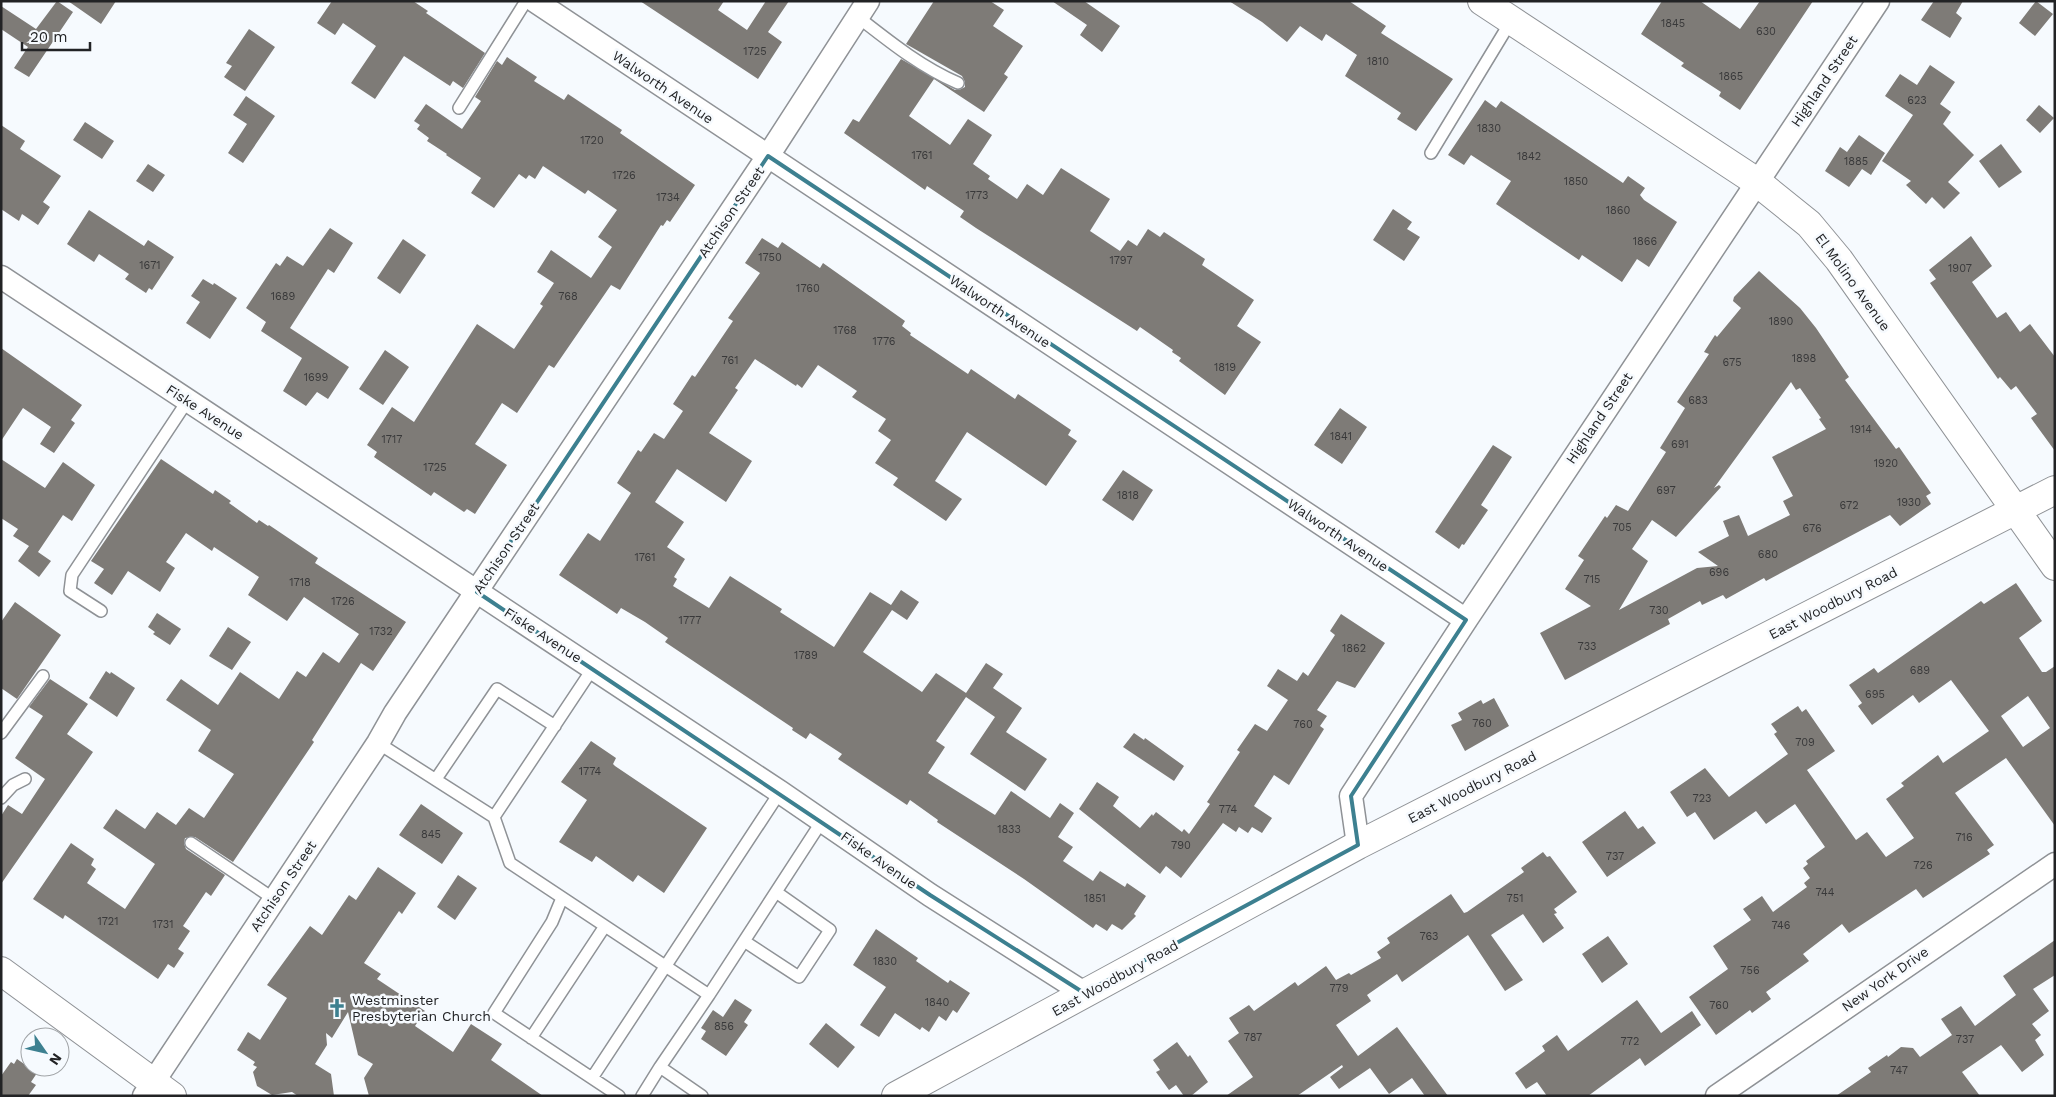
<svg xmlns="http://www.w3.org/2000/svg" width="2056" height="1097" font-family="'Work Sans',sans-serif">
<rect width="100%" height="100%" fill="#f6fafe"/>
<path fill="#7e7b77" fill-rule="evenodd" d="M57 1 73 12 29 77 14 68 28 47 1 29V6L36 29Z
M68 1H116L101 24Z
M332 1H413L428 11 426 13 485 53 463 88 453 81 450 86 404 56 375 99 351 83 376 46 343 23 335 35 317 23Z
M640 1H724L718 10 747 30 766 1H789L768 32 782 42 758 79Z
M934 1H990L1004 10 993 26 1023 46 1004 74 1008 77 984 112 934 79 909 116 950 145 968 119 992 135 973 164 990 176 988 179 1017 199 1027 184 1043 195 1061 168 1110 199 1090 231 1120 251 1128 240 1137 246 1148 229 1160 237 1164 232 1205 259 1202 265 1254 300 1237 326 1261 342 1225 395 1179 361 1181 358 1172 352 1173 350 1140 327 1137 331 976 228 960 217 964 211 927 186 925 190 844 133 853 119 859 122 901 59 955 90H959L965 87V82L962 76 906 44Z
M1052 1H1084L1120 26 1102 52 1080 35 1087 25Z
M1229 1H1349L1386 26 1381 33 1453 79 1416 131 1397 119 1401 113 1345 76 1357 55 1326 34 1322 41 1300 26 1287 42 1262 22Z
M1662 1H1700L1740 29 1760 1H1813L1740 110 1719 96 1721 92 1681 66 1684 63 1641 34Z
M1934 1H1963L1956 13 1962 18 1950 38 1921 20Z
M2036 1 2053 14 2035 36 2019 23Z
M249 29 275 47 245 91 224 77 232 66 226 63Z
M507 57 537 77 534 81 564 100 568 94 622 130 620 133 695 185 670 222 667 220 663 226 661 225 620 290 611 285 554 368 549 365 517 413 502 403 480 437 475 444 507 465 475 514 467 509 464 512 434 492 431 496 374 457 377 452 367 445 392 407 414 422 477 324 514 349 543 306 540 304 554 283 537 272 551 250 591 278 612 247 598 237 617 210 588 190 585 194 543 166 535 179 529 175 526 179 519 174 494 208 471 193 481 178 446 155 447 154 427 141 429 138 417 129 420 125 414 121 426 104 462 129 481 101 475 97 497 61 502 65Z
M1930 65 1955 82 1940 104 1951 112 1943 124 1974 155 1948 182 1960 193 1944 209 1932 197 1926 204 1906 185 1911 181 1882 161 1913 115 1885 96 1900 74 1917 85Z
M246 96 275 116 243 163 228 153 247 124 233 115Z
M1485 100 1496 108 1501 101 1623 183 1628 176 1645 188 1640 195 1644 200 1677 222 1649 267 1637 259 1622 282 1582 255 1579 260 1496 204 1511 181 1471 155 1464 165 1448 155Z
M2039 105 2054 118 2040 133 2026 120Z
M85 122 114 141 102 159 73 140Z
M1 125 25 141 20 149 61 176 43 202 50 207 38 225 22 214 19 221 1 209Z
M1859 135 1885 153 1871 175 1862 169 1849 187 1825 171 1840 147 1847 152Z
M2001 144 2022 172 1999 188 1979 161Z
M148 164 165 175 153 192 136 181Z
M1393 209 1412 222 1407 229 1420 237 1404 261 1373 240Z
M89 210 144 246 148 240 174 257 152 290 149 288 146 293 125 279 129 274 99 254 94 262 67 244Z
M330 228 353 243 334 273 328 269 290 328 349 367 328 399 317 392 306 406 283 391 302 358 261 331 266 322 246 308 276 263 280 266 287 256 303 266Z
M1971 236 1992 266 1972 282 1997 318 2006 312 2020 332 2030 324 2055 357V451L2031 418 2037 414 2016 386 2011 390 2000 377 1998 379 1930 283 1936 279 1929 270Z
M762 238 778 248 782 242 820 268 823 263 905 321 902 326 911 333 910 335 968 374 971 369 1015 399 1018 394 1071 430 1068 435 1077 441 1046 486 967 432 935 481 962 499 946 521 893 485 898 478 875 463 891 440 878 431 886 419 852 397 857 391 818 365 802 388 797 384 796 386 755 359 735 388 738 390 709 433 752 461 726 502 677 469 655 502 684 522 667 547 685 559 674 577 677 579 673 586 709 608 730 576 782 609 780 612 834 647 870 592 891 605 901 590 919 602 907 620 892 610 863 652 922 692 936 673 966 693 986 663 1003 674 993 688 1022 708 1006 732 1047 759 1025 791 970 754 995 717 966 697 936 741 945 747 928 773 995 815 1011 791 1050 818 1060 803 1074 813 1058 837 1073 847 1063 861 1093 881 1100 871 1125 887 1127 883 1146 896 1134 914 1136 916 1122 930 1112 924 1107 931 1096 924 1093 928 1024 879 937 822 938 820 910 800 907 805 838 759 842 754 810 733 806 739 792 730 793 728 665 642 668 638 645 622 621 608 617 614 559 575 588 533 600 541 631 493 617 483 638 450 641 452 654 433 664 439 683 411 673 404 692 375 695 377 733 321 728 318 760 273 745 263Z
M403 239 426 255 400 294 377 278Z
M1759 271 1800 308 1816 328 1849 377 1845 380 1896 449 1899 447 1931 493 1926 496 1931 504 1900 526 1890 515 1766 581 1764 578 1726 599 1723 595 1702 605 1700 601 1668 619 1670 624 1565 680 1540 633 1591 606 1565 589 1584 560 1578 556 1605 516 1607 518 1616 505 1628 511 1666 452 1660 448 1685 408 1677 402 1709 354 1704 352 1715 335 1717 337 1741 308 1733 301 1734 297ZM1791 382 1796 390 1800 388 1821 418 1819 419 1826 429 1772 457 1793 496 1783 501 1790 515 1748 536 1739 515 1723 521 1729 536 1698 552 1718 566 1697 568 1619 610 1648 561 1632 549 1652 520 1676 537 1721 487 1719 485 1714 488Z
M203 279 213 285 214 283 237 298 210 339 186 323 200 302 191 296Z
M1 348 82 405 71 420 75 423 54 453 40 444 51 427 23 408 1 441Z
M385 350 409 367 383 405 359 389Z
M1340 408 1367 427 1342 464 1314 445Z
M1493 445 1512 457 1481 505 1488 510 1464 545 1462 544 1459 549 1435 532Z
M1 459 45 488 63 462 95 485 72 521 63 515 38 552 51 561 39 577 18 561 29 546 13 536 18 529 1 518Z
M161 459 213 494 215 490 231 501 229 503 257 523 259 520 268 526 269 525 318 558 315 563 406 622 373 671 361 663 312 740 314 742 233 862 195 837 185 838 184 843 186 849 225 875 211 896 206 892 183 926 190 931 178 949 184 953 174 968 168 964 158 979 65 915 63 919 33 899 71 843 94 859 91 865 96 869 87 883 125 909 155 864 103 828 116 809 145 829 157 812 176 825 189 808 204 818 234 774 198 751 211 730 166 700 181 679 218 705 240 672 279 699 297 671 306 677 323 652 339 663 359 634 304 597 287 621 248 595 259 577 214 547 212 551 186 533 166 562 175 568 160 592 128 571 112 595 94 583 104 569 91 561Z
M1123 470 1153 490 1133 521 1102 500Z
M2016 583 2042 621 2019 638 2042 672H2046L2055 666V826L2006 758 1955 793 1994 845 1987 850 1990 854 1923 898 1916 889 1849 933 1842 924 1803 954 1809 961 1766 992 1771 999 1752 1013 1750 1010 1716 1035 1689 997 1728 969 1713 946 1751 920 1743 909 1762 896 1773 912 1807 887 1804 883 1810 878 1803 868 1808 864 1806 861 1825 847 1795 804 1766 824 1756 811 1714 840 1695 812 1687 817 1670 792 1705 768 1729 797 1788 754 1774 734 1777 732 1771 724 1798 706 1802 712 1806 709 1835 751 1807 770 1856 840 1867 832 1886 857 1914 838 1886 799 1904 786 1901 783 1938 755 1943 763 1989 731 1951 680 1919 703 1913 695 1872 725 1858 706 1862 703 1849 685 1874 668 1878 673 1981 601 1984 604ZM2028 696 2050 728 2023 747 2001 716Z
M15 602 61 635 17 699 1 688V622Z
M157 613 181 629 170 645 153 634 155 632 148 627Z
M1341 614 1385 643 1355 688 1337 681 1317 710 1327 716 1320 726 1324 729 1289 785 1274 775 1254 806 1272 818 1262 833 1252 827 1248 833 1239 827 1236 832 1223 823 1181 878 1166 866 1160 874 1079 809 1097 782 1119 797 1113 806 1140 828 1152 814 1153 816 1156 812 1182 832 1184 829 1189 834 1210 804 1207 802 1240 752 1237 750 1255 724 1267 731 1288 700 1267 686 1278 669 1297 681 1303 672 1308 676 1335 635 1330 631Z
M228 627 251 642 232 670 209 656Z
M106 671 110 674 111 672 135 688 117 717 89 698Z
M50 679 88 704 67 734 93 752 1 884V816L8 805 22 814 45 779 15 758 43 716 29 707Z
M1494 698 1509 726 1465 751 1451 725 1462 720 1458 713 1481 700 1483 704Z
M1134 733 1144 740 1145 738 1184 766 1174 781 1123 747Z
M591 741 616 758 613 764 615 766 707 828 664 893 638 875 633 882 596 856 592 862 559 842 587 800 561 782Z
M421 804 463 833 442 864 399 835Z
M1625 811 1638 829 1643 826 1656 843 1607 877 1582 842Z
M1543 852 1547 857 1550 856 1577 892 1554 909 1557 913 1554 914 1564 928 1543 943 1523 914 1491 935 1523 980 1505 991 1468 935 1402 982 1397 974 1367 995 1371 1001 1336 1025 1358 1056 1397 1027 1448 1096H1425L1412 1078 1389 1094 1370 1068 1339 1089 1330 1077 1343 1067 1342 1065 1297 1096H1226L1253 1077 1228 1041 1239 1033 1229 1018 1249 1005 1254 1011 1295 982 1298 986 1326 966 1336 980 1349 973 1351 975 1381 958 1377 952 1390 943 1387 938 1451 894 1464 913 1467 912 1524 872 1521 868Z
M378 867 416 893 402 914 399 911 364 963 381 974 377 979 425 1011 415 1026 453 1052 471 1024 502 1044 491 1060 543 1096H369L364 1078 373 1064 358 1055 348 1012 332 1038 326 1033 327 1045 315 1064 331 1074 334 1096H298L292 1092 272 1095 257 1086 253 1072 257 1067 253 1065 255 1062 237 1050 248 1032 260 1040 287 998 267 985 310 926 322 935 349 895 356 900Z
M458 875 477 888 455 920 437 907Z
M876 929 918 958 916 961 948 983 950 980 970 993 957 1013 953 1010 946 1021 939 1016 929 1032 922 1027 920 1030 895 1013 879 1037 860 1025 886 987 853 965Z
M1608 936 1628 964 1602 983 1582 954Z
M2055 940V975L2033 989 2049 1011 2032 1024 2041 1035 2035 1040 2044 1055 2022 1072 2001 1045 1962 1072 1980 1096H1836L1871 1072 1868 1068 1887 1055 1888 1057 1901 1047 1913 1048 1920 1057 1952 1035 1941 1019 1961 1006 1975 1026 2016 995 2003 976Z
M735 999 752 1010 744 1022 748 1025 726 1056 701 1039 706 1031 701 1028 713 1010 723 1017Z
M1637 1000 1661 1033 1692 1011 1701 1025 1645 1066 1640 1058 1588 1096H1547L1537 1082 1526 1089 1515 1073 1545 1051 1542 1046 1557 1035 1568 1051Z
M826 1023 855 1047 838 1068 809 1044Z
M1177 1042 1188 1057 1190 1055 1208 1082 1191 1096H1184L1176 1085 1169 1090 1156 1072 1160 1070 1153 1060Z
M17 1059 37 1073 31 1082 36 1085 28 1096H1V1076L11 1062 14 1064Z"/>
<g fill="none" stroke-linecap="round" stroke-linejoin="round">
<g stroke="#8f9296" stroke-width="14">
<path id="lane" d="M858 17C890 42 921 67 958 83
M459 108 526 1
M1431 153 1511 21
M101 611 70 591 72 575 188 400
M1 733 43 676
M378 743 494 817 510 863 709 995 822 821
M436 779 497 689 555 726
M1 798 13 785 25 779
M494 817 593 668
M191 843 274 899
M562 898 552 922 494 1013 619 1096
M744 941 799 977 830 930 776 892
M531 1038 605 926
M592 1078 780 792
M642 1096 660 1067
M702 1096 660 1067 709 995"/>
</g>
<g stroke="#8f9296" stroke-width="25">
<path id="street" d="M535 1 1466 620
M1 277 780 792 930 895 1084 993
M1358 845 1351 796 1466 620 1878 1
M144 1096 378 743 395 713 768 156 868 1
M1717 1096 2055 864"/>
</g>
<g stroke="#8f9296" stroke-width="30">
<path id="secondary" d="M1482 1 1757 182 1809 224 1839 260 2055 566
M1 971 172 1096
M896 1096 1358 845 2055 490"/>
</g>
<use href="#lane" stroke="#fff" stroke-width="11"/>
<use href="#street" stroke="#fff" stroke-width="22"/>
<use href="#secondary" stroke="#fff" stroke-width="28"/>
</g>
<path fill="none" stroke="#3d8090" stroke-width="4" stroke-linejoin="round" d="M768 156 1466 620 1351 796 1358 845 1084 993 930 895 477 592Z"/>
<defs>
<g id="church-bare" transform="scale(1.5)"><path d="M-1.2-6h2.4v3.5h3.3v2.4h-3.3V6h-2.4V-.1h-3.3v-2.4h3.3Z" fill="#3d8090" stroke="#f6fafe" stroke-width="2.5" paint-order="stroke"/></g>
</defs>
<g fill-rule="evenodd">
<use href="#church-bare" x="337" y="1008"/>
</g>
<g text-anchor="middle" stroke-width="5" stroke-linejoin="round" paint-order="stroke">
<g font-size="11" fill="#39393a">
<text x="1673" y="27">1845</text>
<text x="1766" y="35">630</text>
<text x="755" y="55">1725</text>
<text x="1378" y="65">1810</text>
<text x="1731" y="80">1865</text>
<text x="1917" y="104">623</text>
<text x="1489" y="132">1830</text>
<text x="592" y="144">1720</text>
<text x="922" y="159">1761</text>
<text x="1529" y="160">1842</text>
<text x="1856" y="165">1885</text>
<text x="624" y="179">1726</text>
<text x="1576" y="185">1850</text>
<text x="977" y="199">1773</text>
<text x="668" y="201">1734</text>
<text x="1618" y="214">1860</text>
<text x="1645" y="245">1866</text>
<text x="770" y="261">1750</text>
<text x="1121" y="264">1797</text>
<text x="150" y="269">1671</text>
<text x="1960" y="272">1907</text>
<text x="808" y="292">1760</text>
<text x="283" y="300">1689</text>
<text x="568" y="300">768</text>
<text x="1781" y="325">1890</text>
<text x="845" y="334">1768</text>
<text x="884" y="345">1776</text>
<text x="1804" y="362">1898</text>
<text x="730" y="364">761</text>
<text x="1732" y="366">675</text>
<text x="1225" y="371">1819</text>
<text x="316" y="381">1699</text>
<text x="1698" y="404">683</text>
<text x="1861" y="433">1914</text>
<text x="1341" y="440">1841</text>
<text x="392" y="443">1717</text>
<text x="1680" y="448">691</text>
<text x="1886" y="467">1920</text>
<text x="435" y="471">1725</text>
<text x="1666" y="494">697</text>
<text x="1128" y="499">1818</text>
<text x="1909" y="506">1930</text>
<text x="1849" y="509">672</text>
<text x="1622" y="531">705</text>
<text x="1812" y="532">676</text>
<text x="1768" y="558">680</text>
<text x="645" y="561">1761</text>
<text x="1719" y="576">696</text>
<text x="1592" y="583">715</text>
<text x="300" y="586">1718</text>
<text x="343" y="605">1726</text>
<text x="1659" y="614">730</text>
<text x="690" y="624">1777</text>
<text x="381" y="635">1732</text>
<text x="1587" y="650">733</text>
<text x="1354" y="652">1862</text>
<text x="806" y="659">1789</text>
<text x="1920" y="674">689</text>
<text x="1875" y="698">695</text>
<text x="1482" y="727">760</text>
<text x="1303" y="728">760</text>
<text x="1805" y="746">709</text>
<text x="590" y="775">1774</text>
<text x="1702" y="802">723</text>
<text x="1228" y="813">774</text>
<text x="1009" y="833">1833</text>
<text x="431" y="838">845</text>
<text x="1964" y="841">716</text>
<text x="1181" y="849">790</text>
<text x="1615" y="860">737</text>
<text x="1923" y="869">726</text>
<text x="1825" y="896">744</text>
<text x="1095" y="902">1851</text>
<text x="1515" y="902">751</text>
<text x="108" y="925">1721</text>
<text x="163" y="928">1731</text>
<text x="1781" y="929">746</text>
<text x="1429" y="940">763</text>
<text x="885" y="965">1830</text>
<text x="1750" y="974">756</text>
<text x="1339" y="992">779</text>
<text x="937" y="1006">1840</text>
<text x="1719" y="1009">760</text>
<text x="724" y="1030">856</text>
<text x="1253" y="1041">787</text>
<text x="1965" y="1043">737</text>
<text x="1630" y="1045">772</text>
<text x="1899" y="1074">747</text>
</g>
<g font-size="14" fill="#222325" stroke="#f6fafe">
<text transform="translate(1824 81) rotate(-56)" y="5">Highland Street</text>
<text transform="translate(663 87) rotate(34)" y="5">Walworth Avenue</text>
<text transform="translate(731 212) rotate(-56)" y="5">Atchison Street</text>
<text transform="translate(1853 282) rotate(54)" y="5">El Molino Avenue</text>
<text transform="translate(1000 311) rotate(34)" y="5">Walworth Avenue</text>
<text transform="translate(205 412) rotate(33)" y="5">Fiske Avenue</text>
<text transform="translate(1599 418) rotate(-56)" y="5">Highland Street</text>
<text transform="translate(1338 535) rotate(34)" y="5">Walworth Avenue</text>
<text transform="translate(506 548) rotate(-56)" y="5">Atchison Street</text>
<text transform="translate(1833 603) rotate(-27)" y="5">East Woodbury Road</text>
<text transform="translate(543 635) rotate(33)" y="5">Fiske Avenue</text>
<text transform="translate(1472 787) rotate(-27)" y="5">East Woodbury Road</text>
<text transform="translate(879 860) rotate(35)" y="5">Fiske Avenue</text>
<text transform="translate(283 886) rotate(-56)" y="5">Atchison Street</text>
<text transform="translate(1115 978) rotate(-29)" y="5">East Woodbury Road</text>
<text transform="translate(1885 979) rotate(-35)" y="5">New York Drive</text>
</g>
<g font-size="14" fill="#222325" stroke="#f6fafe" text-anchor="start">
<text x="352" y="1005">Westminster<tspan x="352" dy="16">Presbyterian Church</tspan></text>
</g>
</g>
<rect width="2056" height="1097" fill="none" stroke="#222325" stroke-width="5"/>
<g transform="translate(45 1052) rotate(124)"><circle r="24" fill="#f6fafe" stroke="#a1a4a7"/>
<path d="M0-4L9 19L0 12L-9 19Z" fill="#3d8090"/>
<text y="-8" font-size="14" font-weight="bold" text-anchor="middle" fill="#222325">N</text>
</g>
<path d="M22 42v8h68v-8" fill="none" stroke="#222325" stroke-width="2.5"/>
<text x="30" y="42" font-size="15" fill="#222325" stroke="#f6fafe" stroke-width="4" paint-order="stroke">20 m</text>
</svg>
